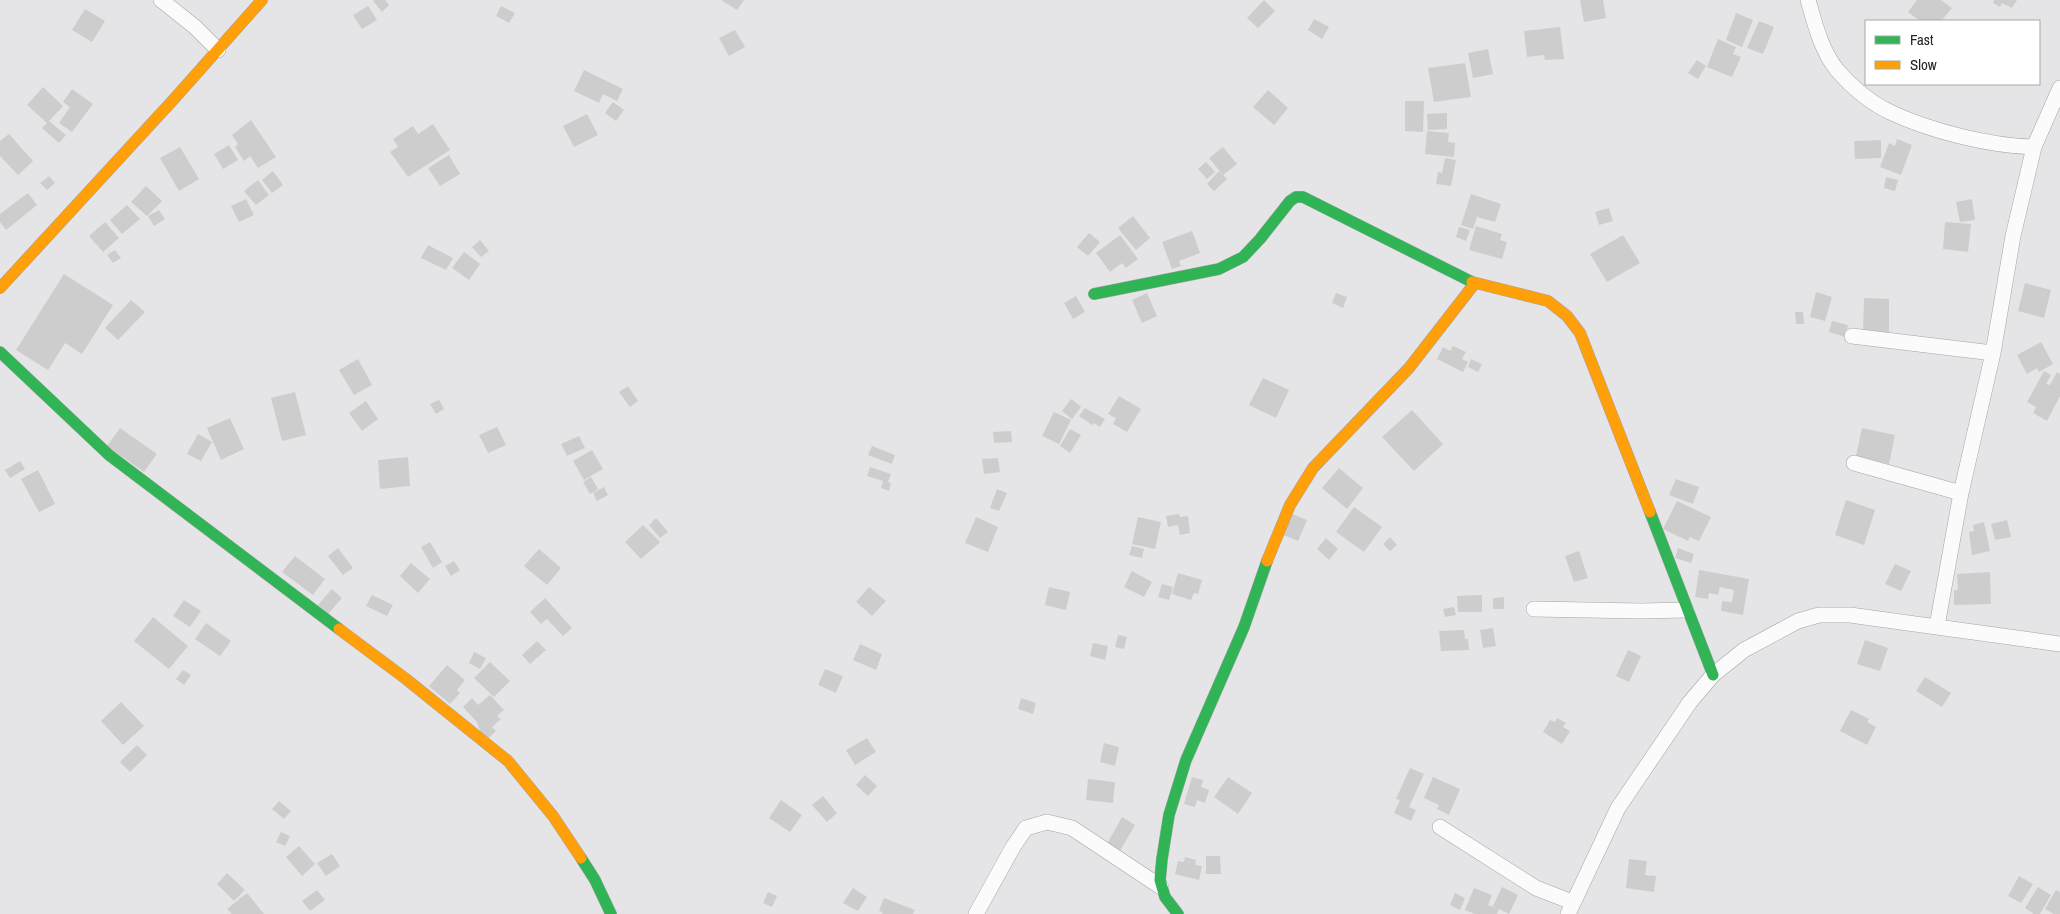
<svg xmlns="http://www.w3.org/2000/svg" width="2060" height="914" font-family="'Archivo Narrow',sans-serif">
<rect width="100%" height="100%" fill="#e5e4e6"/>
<path fill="#cecdce" d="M374 0H385L389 5 382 12 373 1Z
M721 0H744L737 10Z
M1264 0 1275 11 1258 28 1247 18Z
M1580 0H1603L1606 18 1584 22Z
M1917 0H1941L1952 8 1941 21H1920L1908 12Z
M1994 0H2017L2012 8 2002 3 2000 7 1993 3Z
M368 6 377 20 362 29 353 15Z
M501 6 515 13 509 23 496 16Z
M85 9 105 21 92 42 72 30Z
M1736 13 1753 20 1742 47 1726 40Z
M1314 19 1329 27 1322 39 1308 30Z
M1759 21 1774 27 1763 54 1747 48Z
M1560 27 1564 59 1545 60 1544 55 1527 57 1524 31Z
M735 30 745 47 729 56 719 38Z
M1718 39 1736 47 1733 54 1741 57 1732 77 1707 67Z
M1488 49 1493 74 1473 78 1468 53Z
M1697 60 1706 66 1698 79 1688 73Z
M1465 63 1471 97 1434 102 1428 68Z
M584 70 623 89 617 101 603 94 599 103 574 91Z
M43 87 63 106 49 121 66 135 59 143 42 128 47 123 27 105Z
M72 89 93 104 72 132 59 123 70 107 63 102Z
M1268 90 1288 108 1274 125 1253 107Z
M1405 101H1424L1423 132 1405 131Z
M613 102 624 110 616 121 605 113Z
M1447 113V129L1428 130 1427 114Z
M587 114 598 135 574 147 563 126Z
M251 120 276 157 258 168 250 156 244 161 235 147 238 144 232 135Z
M433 124 450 150 408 177 390 152 398 147 393 139 413 126 418 134Z
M1427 131 1449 133 1448 142 1455 143 1454 157 1425 154Z
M9 134 33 161 18 175 0 156V141Z
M1897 139 1912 145 1901 175 1880 167 1889 143 1895 146Z
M1881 140V158L1855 159 1854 141Z
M229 145 238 160 223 169 214 154Z
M180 147 199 179 179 191 160 158Z
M1223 147 1237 164 1223 175 1209 158Z
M449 155 460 174 440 186 428 168Z
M1445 158 1456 160 1451 186 1436 184 1438 172 1442 173Z
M1206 162 1215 172 1207 179 1198 169Z
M273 171 283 185 272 193 262 180Z
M1219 171 1227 179 1214 191 1207 184Z
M49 176 55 183 47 190 40 183Z
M1886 177 1898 180 1895 191 1884 188Z
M258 180 269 195 256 205 244 191Z
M146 186 162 201 147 216 131 202Z
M28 193 37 205 6 230 0 222V214Z
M1471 194 1501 204 1495 222 1477 217 1473 229 1461 225Z
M246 199 254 215 239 222 231 206Z
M1972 199 1975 220 1960 222 1956 202Z
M127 205 140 219 122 234 110 220Z
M1609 208 1613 221 1599 225 1595 212Z
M159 210 165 219 154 226 148 216Z
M1133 216 1150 238 1136 250 1118 228Z
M105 222 119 238 103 252 89 236Z
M1945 222 1971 224 1968 252 1943 249Z
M1476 226 1502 234 1500 240 1507 242 1502 259 1469 250Z
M1459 227 1470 230 1466 241 1456 237Z
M1192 231 1200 253 1179 261 1181 266 1172 269 1162 242Z
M1089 233 1100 242 1088 256 1077 247Z
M1120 235 1138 259 1126 268 1122 263 1110 272 1096 253Z
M1623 235 1640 263 1607 282 1590 254Z
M480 240 489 251 481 257 472 247Z
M428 245 453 258 446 270 421 258Z
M115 250 121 258 113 263 107 255Z
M464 252 480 264 469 280 452 268Z
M64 274 113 305 82 354 65 343 48 370 16 350Z
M2025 283 2051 290 2044 318 2018 311Z
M1816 292 1832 297 1825 321 1810 317Z
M1147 293 1157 316 1142 323 1132 300Z
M1336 293 1347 297 1343 308 1332 303Z
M1076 296 1085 312 1073 319 1064 303Z
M1864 298 1889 299V333L1863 332Z
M131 300 145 312 118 340 105 328Z
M1795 312H1803L1804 324H1796Z
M1832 321 1848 325 1845 337 1829 332Z
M2041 342 2053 364 2039 372 2037 368 2027 374 2017 355Z
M1453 346 1466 352 1462 359 1468 362 1463 372 1437 359 1443 347 1450 351Z
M358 359 372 385 354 395 339 370Z
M1471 359 1482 364 1478 372 1468 367Z
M2044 371 2051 375 2046 384 2050 385 2057 372 2060 374V396L2047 421 2033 413 2036 407 2027 402Z
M1263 378 1289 390 1276 418 1249 405Z
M628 386 638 401 630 407 619 392Z
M295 392 306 435 282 441 271 398Z
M1119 396 1141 409 1127 432 1113 424 1116 418 1108 414Z
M1071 399 1081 407 1072 419 1062 411Z
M439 400 444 409 436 414 430 404Z
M366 401 378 419 362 431 349 413Z
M1085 408 1105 419 1100 427 1094 423 1092 425 1079 416Z
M1412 410 1443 444 1414 471 1382 437Z
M1054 412 1071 420 1059 444 1042 436Z
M230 418 244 449 221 460 207 428Z
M497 427 506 445 488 453 479 435Z
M120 428 157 454 144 472 107 446Z
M1862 428 1895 435 1889 464 1856 456Z
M1070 429 1081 435 1070 453 1060 446Z
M1011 431 1012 442 994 443 993 432Z
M198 434 212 442 201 461 187 454Z
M579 436 585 448 567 456 561 444Z
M872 446 895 455 892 464 868 455Z
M592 450 603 469 584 480 573 461Z
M408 457 410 486 380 489 378 460Z
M998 458 1000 472 984 474 982 459Z
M20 461 25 469 10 478 5 470Z
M870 467 891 474 888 482 891 483 889 491 881 488 883 481 867 476Z
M1339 468 1363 488 1347 509 1322 488Z
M38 470 55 504 39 512 21 479Z
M591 477 598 489 590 494 583 482Z
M1676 479 1699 487 1693 504 1669 495Z
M604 487 608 495 597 501 593 493Z
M997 489 1007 493 999 511 990 508Z
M1846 500 1875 510 1864 545 1835 535Z
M1677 501 1711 517 1699 541 1690 537 1688 541 1663 529Z
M1354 507 1382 527 1364 552 1336 532Z
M1290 513 1307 520 1298 541 1281 534Z
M1179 514 1180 517 1188 516 1190 533 1180 535 1178 525 1168 527 1166 516Z
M976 517 998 527 988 552 965 543Z
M1138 517 1161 522 1155 549 1132 544Z
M656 518 668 532 660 538 649 525Z
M2007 520 2011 537 1995 540 1991 524Z
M1984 522 1990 551 1972 555 1969 532 1974 531 1973 525Z
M643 525 660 542 641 559 625 542Z
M1390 537 1397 545 1390 551 1383 544Z
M1326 538 1338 549 1329 560 1317 549Z
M430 542 442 562 433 568 421 547Z
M1132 546 1144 549 1142 558 1129 555Z
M338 548 353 568 343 575 328 556Z
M1678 548 1694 554 1691 563 1675 558Z
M539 549 561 568 547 585 524 566Z
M1579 551 1588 578 1574 582 1565 556Z
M295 556 325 579 313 595 282 572Z
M454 561 460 570 451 576 445 566Z
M411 563 430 579 418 593 400 576Z
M1895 564 1911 571 1901 591 1885 584Z
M1699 570 1749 579 1743 615 1721 611 1722 601 1732 602 1734 590 1720 587 1718 595 1709 593 1708 599 1695 597Z
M1132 571 1152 582 1144 597 1124 587Z
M1990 572 1991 604 1954 605V590H1958L1957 574Z
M1178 573 1202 580 1198 594 1194 593 1191 600 1172 594Z
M1162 584 1173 587 1169 600 1158 597Z
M869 587 886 601 872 616 856 602Z
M1049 587 1070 592 1066 610 1045 605Z
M332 589 342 598 328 614 318 605Z
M372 595 393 605 387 616 366 606Z
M1482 595V612H1458L1457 596Z
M1504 597V609H1493V598Z
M545 598 572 628 563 636 547 619 541 624 530 612Z
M184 600 201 611 190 627 173 616Z
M1454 607 1456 615 1445 617 1443 609Z
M153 617 188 646 169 669 134 641Z
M206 623 231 641 220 656 195 639Z
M1493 628 1496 646 1483 648 1480 630Z
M1464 630 1465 639H1468L1469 650 1441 651 1439 631Z
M1118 635 1127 637 1124 649 1115 647Z
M1865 640 1888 648 1880 671 1857 664Z
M537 641 546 650 530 664 522 655Z
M1093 643 1108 646 1105 660 1090 656Z
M860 644 882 654 876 670 853 660Z
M1628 650 1641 656 1629 682 1616 676Z
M474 652 486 658 480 669 469 663Z
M490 662 510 681 494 697 474 678Z
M447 665 465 680 457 690 460 693 450 704 429 686Z
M825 669 843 676 836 693 818 685Z
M183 670 191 675 184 685 176 679Z
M1925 677 1951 693 1942 707 1916 691Z
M490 695 504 710 497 716 501 719 492 727 496 731 484 742 477 722 463 707 472 698 478 705Z
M1021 698 1036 703 1033 714 1018 709Z
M121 702 144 726 123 745 101 721Z
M1851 710 1869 719 1867 722 1876 727 1867 745 1840 731Z
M1557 718 1566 723 1563 727 1570 731 1562 744 1543 732 1550 720 1555 722Z
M867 738 876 752 855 765 846 750Z
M1104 743 1119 747 1115 766 1100 762Z
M137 745 147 755 130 772 120 762Z
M1410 768 1424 774 1409 807 1416 810 1411 821 1394 813 1400 800 1396 799Z
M865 775 877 786 868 796 856 785Z
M1192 777 1203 780 1201 787 1209 790 1205 803 1197 800 1195 807 1184 804Z
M1228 777 1252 793 1238 814 1214 797Z
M1433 777 1460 789 1449 815 1437 809 1439 805 1424 798Z
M1088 779 1115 782 1113 803 1086 800Z
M823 796 837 813 827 822 812 805Z
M781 800 802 815 790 832 769 818Z
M279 801 291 811 284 819 272 809Z
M1122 817 1135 825 1120 851 1107 844Z
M281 832 290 836 285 846 276 842Z
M299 846 315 864 302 876 286 857Z
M332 854 340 866 326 876 317 863Z
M1206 856H1220L1221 874H1206Z
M1185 857 1196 860 1195 865 1202 866 1199 880 1175 874 1178 861 1184 862Z
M1629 859 1647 861 1645 875 1656 876 1654 892 1626 888Z
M227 873 245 890 234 901 217 884Z
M2019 876 2033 884 2021 903 2008 896Z
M1502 887 1518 895 1509 914 1493 906Z
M2038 887 2051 895 2040 914H2034L2025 908Z
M853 888 867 897 858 911 843 903Z
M1474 888 1492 895 1488 905 1499 909 1497 914H1475L1465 910Z
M317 890 325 900 310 911 302 901Z
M2056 890 2060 892V914H2054L2045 909Z
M768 892 777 896 772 907 763 903Z
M247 893 264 914H232L227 909Z
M1455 893 1465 898 1460 910 1450 905Z
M884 898 915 910 913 914H882L883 912 879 911Z"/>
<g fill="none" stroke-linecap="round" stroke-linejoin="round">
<g stroke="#a5a5a6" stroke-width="16">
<path id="street" d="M161 0 195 27 218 50
M1808 0C1815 24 1821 50 1837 70 1851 86 1871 103 1890 112 1930 131 1990 146 2034 147
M1852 336 1993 353
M1854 463 1961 493
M1534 609 1641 611 1686 610
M1937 626 1961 493 1993 353 2013 236 2034 147 2060 88
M1440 827 1536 888 1572 902
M976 914 1013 847 1026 828 1047 822 1072 828 1161 887
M1568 914 1618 808 1690 702 1713 675 1744 650 1798 621 1819 615H1850L2060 644"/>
</g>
<g stroke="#a5a5a6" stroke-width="12">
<path id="fast" d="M1094 294 1219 269 1243 257 1260 239 1290 201 1296 197H1303L1472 282
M0 352 109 455 339 629
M1650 512 1713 675
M581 858 595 880 611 914
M1178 914 1165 897 1160 880 1162 859 1169 815 1186 760 1244 627 1267 561"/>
</g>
<g stroke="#a5a5a6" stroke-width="12">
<path id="slow" d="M1472 282 1548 301 1567 316 1580 333 1650 512
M0 288 174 99 262 0
M1267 561 1290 505 1313 468 1409 368 1475 283
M339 629 406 679 508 761 553 816 581 858"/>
</g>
<use href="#street" stroke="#fbfbfb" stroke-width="15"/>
<use href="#fast" stroke="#30b455" stroke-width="11"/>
<use href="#slow" stroke="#ff9f0a" stroke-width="11"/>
</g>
<rect x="1865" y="20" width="175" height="65" fill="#ffffff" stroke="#a8a8a8"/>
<rect x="1875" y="36" width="25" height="8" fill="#30b455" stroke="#a8a8a8"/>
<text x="1910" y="45" font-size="15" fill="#262526">Fast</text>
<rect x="1875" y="61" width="25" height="8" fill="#ff9f0a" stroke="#a8a8a8"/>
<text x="1910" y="70" font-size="15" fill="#262526">Slow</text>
</svg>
